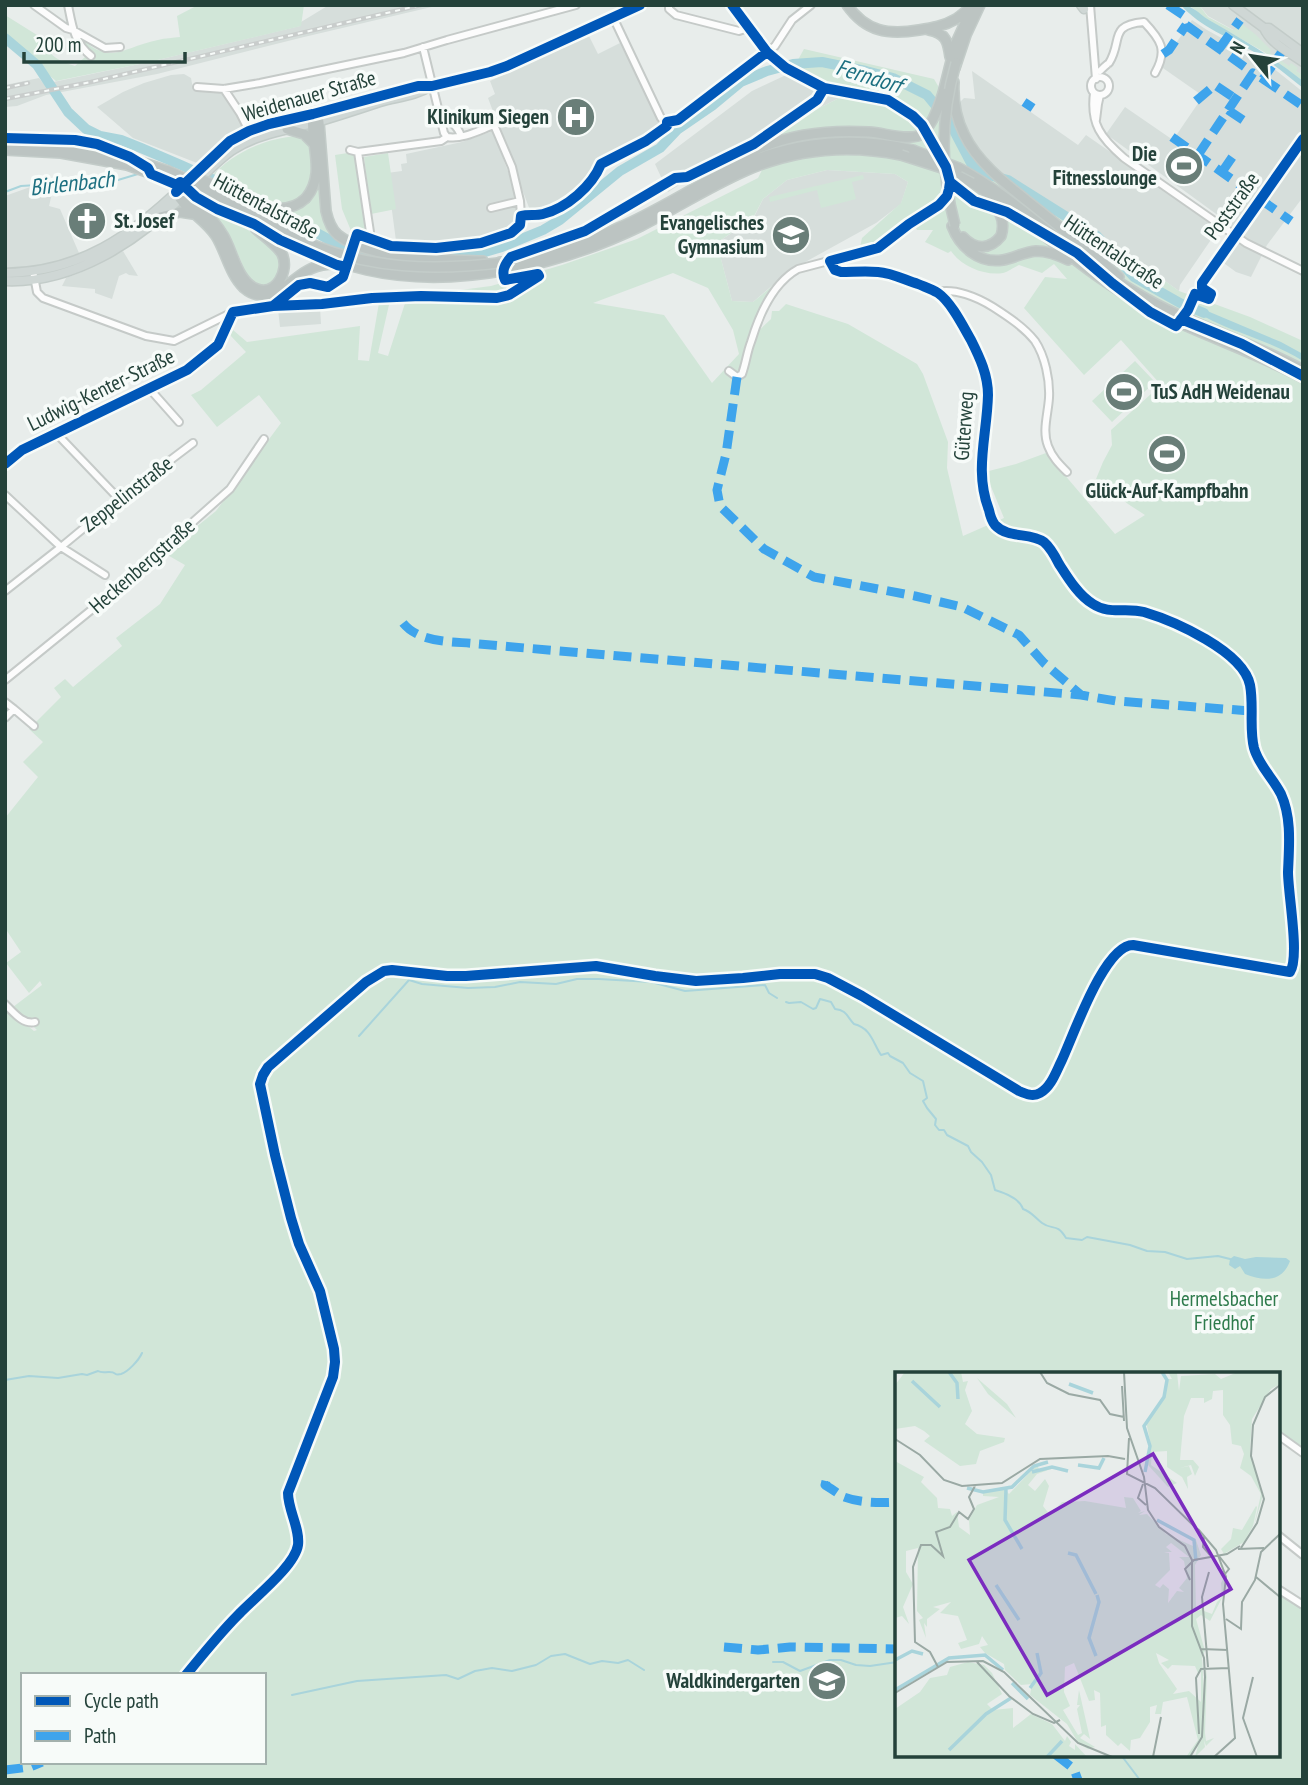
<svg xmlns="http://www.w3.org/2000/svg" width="1308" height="1785" font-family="'PT Sans Narrow',sans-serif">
<rect width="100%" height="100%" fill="#e8edeb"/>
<path fill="#d6dedb" d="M329 5H440L304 37 157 74 46 95 17 106 5 107V85L39 78 44 84 149 62 300 26 301 22Z
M1199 5H1303V76L1239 33 1208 16Z
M1192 20 1207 30 1267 63 1303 92V197L1267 245 1251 277 1236 272 1221 261 1235 239 1225 232 1230 224 1106 134 1125 107 1173 140 1203 96 1160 66Z
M589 36 598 54 620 43 664 130 598 169 569 197 546 209 531 213 488 98 495 94 490 81Z
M972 71 1078 145 1086 135 1219 228 1180 285 1179 291 1094 230 982 161 952 110 964 98 975 99Z
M184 74 191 78 193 89 203 91H220L231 104 244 128 234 132 197 163 133 138 97 107 123 92 144 83 171 75Z
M786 75 815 90 839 98 784 126 709 166 668 192 655 164 752 91Z
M493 131 517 196V224L468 240 396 241 387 173 402 171 401 164 407 163 406 154 462 142Z
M827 170 895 174 908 182 901 204 876 223 798 266 781 278 753 302 732 301 721 259V240L753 219 763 199 787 180Z
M54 185 49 206 60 209 79 253 53 264 28 269H5V196L33 186Z
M123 251 138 276 129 275 126 273 119 276 112 299 95 293V289L62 286 66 278 84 271Z
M320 307 321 324 280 327 278 309Z"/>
<path fill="#d1e6d8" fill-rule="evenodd" d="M198 5H304L301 26 149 62 56 81 5 39V15L45 40C48 57 60 61 75 66L85 57 79 36C110 67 123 47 158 40 165 38 173 38 180 37L177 16Z
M1189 5H1199L1208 17 1233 30 1242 24 1255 34 1271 50 1270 53 1289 66 1291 63 1298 68 1296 71 1301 74 1303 72V81L1264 52 1205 18Z
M804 49 934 79 982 161 1094 230 1179 291 1250 317 1303 341V1453L1285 1440 1278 1447V1374H897V1755H1278V1593L1303 1609V1780H5V1007L34 1031 37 1030 13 1007 42 985 40 981 29 993 6 963 21 952 5 928V818L38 777 23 762 43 742 29 729 61 697 54 688 65 679 73 687 122 646 116 638 160 604 185 565 164 553 216 511 281 423 259 395 217 427 191 395 201 390 246 352 230 335 233 330 247 342 360 326 358 360 369 361 380 297 391 296 378 353 388 356 407 297 491 286 562 265 637 239 758 178 784 126 847 94 821 85 794 67ZM827 170 895 174 908 182 901 203 862 238 860 247 878 244 912 220 917 230H933L925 242 948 253 951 251C961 266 984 276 1003 273 1008 272 1014 267 1019 265L1042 273 1054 264 1067 279 1045 277 1024 308 1084 375 1121 340 1161 385 1111 430 1112 445 1103 462 1096 479 1128 504 1145 515 1115 534 1046 453 1016 464 985 472 1004 518 963 536 947 468 948 442 923 374 917 364 848 324 786 304 779 311H772L771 319 750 339 758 311 787 274 753 302 732 301 721 259V240L753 218 763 199 787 180ZM673 273 708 288 733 330 739 354 712 383 664 315 593 303ZM23 1675H264V1762H23Z
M297 136 310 143C314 160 316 176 306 191 284 222 237 189 211 177 232 153 266 138 297 136Z
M354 152 365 229 363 231 352 233 342 209 335 155Z
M388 153 396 209 371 214 364 157Z
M863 175 864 179 852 182 856 199 821 208 817 190 770 202 769 197Z
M318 185H320L324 222 335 241 288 213C303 209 311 200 318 185Z
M203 205C222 215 270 239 279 258 286 274 268 293 252 282 244 277 244 267 240 259 231 238 218 222 203 205Z
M1135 361 1155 382 1112 422 1092 401Z"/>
<path fill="#a9d4db" d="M1181 5C1193 5 1199 14 1209 20 1242 39 1273 57 1303 81V88C1287 76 1272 62 1254 52 1229 37 1201 28 1181 5Z
M1193 305 1281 342 1303 354V361C1269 339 1227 332 1193 310Z
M1234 1256 1245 1259 1256 1257 1286 1258 1290 1261C1282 1283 1263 1281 1245 1274L1240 1266 1235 1269 1229 1265 1230 1259Z"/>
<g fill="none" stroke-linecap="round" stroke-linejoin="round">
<path stroke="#a9d4db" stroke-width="2" d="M168 167 181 165
M5 192 21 186 118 180 138 174
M786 1002 789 1003 801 1002 813 1009 816 1008 820 999 831 1002 835 1009C847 1010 847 1017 854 1024 871 1028 873 1043 881 1055L888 1053 890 1056 903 1063 910 1073 923 1081 927 1098 923 1101 927 1108 936 1119 935 1125 939 1130H944L947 1135 968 1146 971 1152 982 1162 991 1175 995 1190C1005 1193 1020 1199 1023 1209 1032 1212 1034 1217 1042 1223 1053 1231 1056 1222 1066 1238L1082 1240 1087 1237 1130 1245 1147 1251 1165 1252 1187 1259 1218 1256 1230 1259
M359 1036 409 980 422 984 468 988 495 987 520 982 556 984 577 979H599L651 982 685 991 765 985 769 993 777 998
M5 1380 29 1376 58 1378 82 1374 87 1375 98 1371C101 1373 105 1372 109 1372 118 1372 113 1376 121 1374 128 1372 139 1360 142 1353
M773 1662H783L800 1671 830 1660H841L856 1665 870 1666 897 1662
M292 1695 357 1681 446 1675 458 1679 475 1671 492 1668 512 1671 536 1665 551 1656 565 1654 590 1664 602 1661 618 1663 628 1660 644 1670
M1121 1755 1140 1780"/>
<path stroke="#a9d4db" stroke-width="10" d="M5 38 37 65 68 112 86 129 100 136 121 140 141 148 181 165 239 191 339 245 366 252
M451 257 478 254 502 247 543 230 560 220 620 171 660 148 677 130 712 106 741 82 767 71 793 64 822 62 866 71 893 78 927 95 950 123 972 165 989 175 1008 180 1097 236 1134 277 1180 303 1204 313"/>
<g stroke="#c5cac8" stroke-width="10">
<path id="minor" d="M34 5 66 28 73 30 105 48 120 47
M68 5C72 25 74 43 91 56
M669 5V9L676 15 739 31 748 28
M732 5 767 52 786 68 824 88 868 95 888 100 898 106 913 116 922 125 943 160
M1090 5 1096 79
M613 17 661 118C667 123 671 122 678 120L775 46 792 20 811 5
M423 47 444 133 447 137
M1100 71C1101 70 1108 63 1109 63 1123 41 1108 25 1144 22 1161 40 1168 50 1155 73
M1091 86a9 9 0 1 1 18 0a9 9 0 1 1-18 0Z
M197 87 224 89 260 83 404 53 447 40 576 5
M224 89 240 113 249 131
M1094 93C1090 124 1101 138 1124 158L1246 243 1303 271
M440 117C451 121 457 125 461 136
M1096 120 1098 104 1100 95
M350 150 358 152 441 141 447 137C462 140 480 130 494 125L512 167 520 201 491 208
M358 152 370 232
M675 178 687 177 754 144 817 100 824 88
M520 201 521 216
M830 261 835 270 841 272C872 272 885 272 914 283 922 286 932 288 938 293 951 303 961 323 969 337 979 354 987 371 988 392 989 425 976 459 982 493 984 503 990 513 993 523
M33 271 37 292 43 298 146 336 174 341 233 312 273 306 322 304 372 298 421 296 497 298
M937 292C955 288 977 297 993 307 1007 316 1024 327 1035 341 1045 356 1050 380 1049 398 1048 414 1042 431 1048 446 1052 457 1059 464 1067 472
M1211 294 1202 288V283L1303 139
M729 371 737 377 742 374C746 363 747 352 751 342 759 315 773 283 798 269L878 248 909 224 933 210 948 194
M148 387 179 422
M57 434 119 499
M5 464 22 450 187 370 218 345 233 312
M5 495 61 547 105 575
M5 591 61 547 119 499 193 443
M5 680 122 585 230 489 264 439
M5 702 14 709 5 718
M14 709 34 726
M5 1004C13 1012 23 1025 35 1022
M1278 1435 1303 1453
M1278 1535 1303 1555
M1278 1589 1303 1605"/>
</g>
<g stroke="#c3ccc9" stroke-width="11">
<path id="major" d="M1081 5 1084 9
M1233 5 1264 28H1269L1303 53
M1264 28C1270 43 1290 53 1303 62
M198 181C209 170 221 157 234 149 259 133 289 130 317 122 338 116 359 109 380 102 397 97 415 96 431 86
M5 273C80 272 131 236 183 186 200 169 217 148 238 136 262 124 289 120 315 114 350 106 384 94 418 86H432L490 72 507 66 640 5
M5 281C73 284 137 242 184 195"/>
</g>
<g stroke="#c3ccc9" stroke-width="12">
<path id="highway" d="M847 5C866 32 888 35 919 30 932 28 944 26 956 19 962 15 967 10 973 5
M929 30C946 33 948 42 950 57
M955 68 966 35 980 5
M954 82C953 100 956 118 964 134 979 166 1013 189 1040 211 1066 232 1093 254 1119 277
M943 93 955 45 971 10
M313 114 319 122 326 211C328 220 331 229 338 235 368 259 445 260 483 261
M287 129 304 134 313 143
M5 143C62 144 115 152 168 171
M5 150 61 153 127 165
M727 167C767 137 819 129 869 132 885 133 902 140 918 136
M959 168C1002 191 1037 223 1075 252 1094 266 1113 279 1133 291 1186 324 1248 340 1303 370
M972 183C1029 218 1075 266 1133 299 1187 331 1248 348 1303 378
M176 192C194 200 213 218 223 235 233 251 237 282 257 289 276 296 290 270 282 254 276 244 263 236 255 228
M176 192C185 210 205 219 216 236 226 252 230 275 244 288 251 294 260 297 269 294 297 286 300 263 337 264
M306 198C327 173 309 143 313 114
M240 215C281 238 321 259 367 270 455 290 561 265 641 226 676 208 709 187 745 171 795 149 847 144 901 155
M160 217 180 212 193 214
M952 226C960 247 979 264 1003 260 1014 258 1024 252 1036 251 1047 251 1058 255 1068 260
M963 237C975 250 990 250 1001 236 1006 220 999 210 989 199
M500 262H507C545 254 583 244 618 228 651 214 681 195 713 178 777 145 842 133 913 150"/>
</g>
<use href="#minor" stroke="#fcfcfc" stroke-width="6"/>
<use href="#major" stroke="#cfd7d5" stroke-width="8"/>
<use href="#highway" stroke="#bcc4c2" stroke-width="9"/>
<g stroke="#c9cdcc" stroke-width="4.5">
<path id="rail" d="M5 88 28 83
M5 99 91 82 421 5"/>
</g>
<use href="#rail" stroke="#f7fbf9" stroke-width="2" stroke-dasharray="5" stroke-linecap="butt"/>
<g stroke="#c3ccc9" stroke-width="12" stroke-linecap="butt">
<path id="highway-bridge" d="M918 136C933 126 937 110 943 93
M913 150 959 168
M901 155 945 169 972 183
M127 165 181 184 240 215
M168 171C215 190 256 219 302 240 367 270 436 271 507 262
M200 179C231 191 277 226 306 198
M955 225C940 170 940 118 956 63"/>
</g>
<use href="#highway-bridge" stroke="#bcc4c2" stroke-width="9"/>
<path stroke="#3ea4ec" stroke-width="9" stroke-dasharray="18 9" stroke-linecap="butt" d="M1168 5 1183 15 1186 25
M1186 25 1253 73
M1219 49 1240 20
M1163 54 1169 50 1186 25
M1263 79 1303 106
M1196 101 1215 85 1236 99
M1024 102 1033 108
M1228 110 1243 120
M1172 137 1291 221
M1198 155 1253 73 1263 79 1281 53
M1222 172 1233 156
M737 377 726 454 717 490 720 506 764 549 814 577 915 596 962 607 1019 635 1044 663 1081 695
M403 623C420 644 454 641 478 644L1081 695 1116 701 1251 711
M826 1481 825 1485C832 1489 838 1494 844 1497 860 1503 881 1503 897 1502
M724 1647 758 1650 790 1647 897 1649
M1056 1755 1074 1769 1078 1780
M5 1770 30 1767 42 1762"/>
<g stroke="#f7fbf9" stroke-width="15">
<path id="cycleway" d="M667 122 678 120 767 52
M5 138 75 140 97 144 130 157 148 168 151 174 177 185 180 182 196 197 217 209 254 224 280 240 337 265 346 267
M950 182 974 201 1007 212 1077 253 1112 283 1150 312 1176 326 1188 310 1195 294 1209 299 1211 294
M176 192 230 141 249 131 269 124 313 114 418 86H432L490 72 507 66 640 5
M1211 294 1202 288V283L1303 139
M273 306 299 285 310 283 328 287 343 277 357 234 391 246 436 248 481 243 511 233 520 225 521 216C528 214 536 216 543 214 567 208 592 186 601 164L646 141 667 126V122
M1181 319 1242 344 1303 376
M5 464 22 450 187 370 218 345 233 312 273 306 322 304 372 298 421 296 497 298 509 295 539 276 538 274 505 280C501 271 505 264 511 257L585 231 675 178 687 177 754 144 817 100 824 88
M186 1675C203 1654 220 1633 239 1614 254 1598 295 1566 298 1545 300 1528 288 1510 288 1493L333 1377 335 1362 334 1349 320 1291 299 1244 291 1218 275 1155 260 1084 263 1075 268 1067 366 982 384 971 392 970 447 976H466L596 966 655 976 696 981 743 978 780 974H815L828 978 862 996 1019 1091C1026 1094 1033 1097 1040 1093 1051 1087 1056 1072 1061 1062 1073 1037 1104 945 1133 945L1290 972C1300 957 1288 894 1288 872 1289 847 1292 818 1281 794 1273 778 1259 766 1254 748 1249 728 1254 706 1250 685 1243 651 1174 621 1144 612 1126 607 1109 615 1093 604 1079 596 1068 578 1059 564 1055 556 1051 548 1044 542 1030 532 1008 539 995 525 992 521 990 515 989 510 974 471 987 436 988 395 988 375 980 358 971 340 963 326 951 302 938 293 932 289 925 287 918 284 905 280 892 273 878 272 866 271 853 272 841 272L835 270 830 261 878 248 909 224 939 205 947 196 949 189 950 182 946 167 922 125 913 116 888 100 824 88 786 68 767 52 732 5"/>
</g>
<use href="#cycleway" stroke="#0057b8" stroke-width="10"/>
</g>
<defs>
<g id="hospital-disc" transform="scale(2.0125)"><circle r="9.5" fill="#697e78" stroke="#f7fbf9"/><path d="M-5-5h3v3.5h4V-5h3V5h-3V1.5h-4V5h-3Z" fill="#fff"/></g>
<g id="stadium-disc" transform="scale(2.0125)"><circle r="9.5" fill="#697e78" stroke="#f7fbf9"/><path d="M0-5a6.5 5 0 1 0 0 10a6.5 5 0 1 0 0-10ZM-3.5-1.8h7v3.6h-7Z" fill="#fff"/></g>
<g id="church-disc" transform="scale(2.0125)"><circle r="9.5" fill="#697e78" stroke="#f7fbf9"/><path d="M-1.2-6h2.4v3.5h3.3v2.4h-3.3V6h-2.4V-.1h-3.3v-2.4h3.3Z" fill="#fff"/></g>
<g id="school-disc" transform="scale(2.0125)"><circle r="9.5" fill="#697e78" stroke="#f7fbf9"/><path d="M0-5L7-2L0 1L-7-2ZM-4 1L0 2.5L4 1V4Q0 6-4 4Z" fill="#fff"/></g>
</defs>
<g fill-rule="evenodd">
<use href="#hospital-disc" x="576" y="117"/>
<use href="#stadium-disc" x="1184" y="166"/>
<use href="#church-disc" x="87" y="221"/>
<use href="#school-disc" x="791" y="235"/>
<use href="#stadium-disc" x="1124" y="392"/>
<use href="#stadium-disc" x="1167" y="454"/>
<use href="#school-disc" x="827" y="1681"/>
</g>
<g text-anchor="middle" stroke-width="7" stroke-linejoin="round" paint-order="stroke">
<g font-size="21" fill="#24423a" stroke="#f7fbf9">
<text transform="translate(309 96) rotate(-16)" y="7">Weidenauer Straße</text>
<text transform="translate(266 206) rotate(28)" y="7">Hüttentalstraße</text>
<text transform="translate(1232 206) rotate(-54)" y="7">Poststraße</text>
<text transform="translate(1114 252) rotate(34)" y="7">Hüttentalstraße</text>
<text transform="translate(101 390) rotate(-26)" y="7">Ludwig-Kenter-Straße</text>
<text transform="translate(964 426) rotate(-86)" y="7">Güterweg</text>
<text transform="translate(127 494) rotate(-38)" y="7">Zeppelinstraße</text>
<text transform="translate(142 566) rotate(-41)" y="7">Heckenbergstraße</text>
</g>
<g font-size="21" font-weight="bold" fill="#24423a" stroke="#f7fbf9" text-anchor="end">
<text x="549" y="124">Klinikum Siegen</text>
<text x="1157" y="161">Die<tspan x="1157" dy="24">Fitnesslounge</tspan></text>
<text x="114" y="228" text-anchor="start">St. Josef</text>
<text x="764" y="230">Evangelisches<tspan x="764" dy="24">Gymnasium</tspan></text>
<text x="1151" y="399" text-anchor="start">TuS AdH Weidenau</text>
<text x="1167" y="498" text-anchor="middle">Glück-Auf-Kampfbahn</text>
<text x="800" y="1688">Waldkindergarten</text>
</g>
<g font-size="21" fill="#2d7a4b" stroke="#f7fbf9">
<text x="1224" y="1306">Hermelsbacher<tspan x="1224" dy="24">Friedhof</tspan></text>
</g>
<g font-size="23" font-style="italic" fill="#1c6f80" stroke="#f7fbf9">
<text transform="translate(869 76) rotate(17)" y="8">Ferndorf</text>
<text transform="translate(72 183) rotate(-6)" y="8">Birlenbach</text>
</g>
</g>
<g transform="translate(895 1372)">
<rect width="385" height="385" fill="#e8edeb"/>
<path d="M10 0H66L68 10 73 9 70 18 77 39 70 52 82 62 110 66 109 70 85 79 81 92 65 94 29 69 35 64 29 59 20 54 0 57V13ZM273 0 282 1 284 19 286 4 320 2 326 7 343 0H385V12L376 17 357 47 355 79 368 123 359 154 366 122 356 104 345 96 349 82 346 74 337 72 335 53 328 43V18L318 19 317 27 309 31V26H296L289 44 285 88H298L304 95 300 104 296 93 285 96 294 94 297 102 292 105 293 117 287 105 272 95V79L257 80 256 93 282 111 273 115 253 93 256 74 251 49 270 22 272 7H277ZM82 6 112 32 121 46 93 22ZM0 89 29 105 26 110 42 126 43 136 55 137 57 144 62 140 64 155 75 163 74 148 82 133 104 125 88 124V120L108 115 114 122 142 93 144 97 159 96 142 102 133 113 140 119 150 107 154 114 148 134 155 143 167 130 190 129 231 136 229 125 238 126 246 139 243 141 250 139 244 143 252 142 271 162 298 174 301 168 306 183 300 193 301 239 306 238 307 233 308 243 309 239 317 242 322 230 327 225 326 211 330 204 328 224 315 249 306 243 301 247 310 279 307 284 309 321 312 296 310 361 311 369 319 366 311 374 309 368 310 375 300 385 303 374 295 384 291 385 303 368 292 325 268 330 266 342H260L262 333 255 335V350L245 366 236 368 235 379 226 371 223 374 211 363V353L206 355 205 321 199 318 200 328 194 329 179 291 170 295 169 320 175 334 168 338 183 363 187 361 182 337 185 333H182L184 318 195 367 189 362 185 366 200 375 193 377 184 372 172 352 135 323 137 312 126 313 110 298 109 292 90 281 85 275 93 273 87 264 84 272 66 277 63 271 72 268 63 244 45 241 56 230 38 235 45 237 32 247V255L29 251 31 266 24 248 28 246 22 239 23 176 11 179V200L18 212 8 235 14 252 7 244 0 246ZM276 171 294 185H284L289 189 292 206 284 216 289 220 282 219 273 231 274 217 268 212 265 216 260 213 275 198 274 181 269 180H277L271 175ZM261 281 274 288 266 291 273 297 277 293 300 294 303 301 306 297V330L294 319 278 322 282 317 264 291ZM361 134 362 135 361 140 358 154 349 170 329 182 326 177 336 167 338 156 347 158ZM73 290 89 293 97 301 107 322 92 332 98 338 118 336V356L136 342 157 352 170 369 172 364 176 370 174 374 180 378V372L192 385H0V337L25 320 35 306 52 303 55 295Z" fill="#d1e6d8" fill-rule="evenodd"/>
<path fill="none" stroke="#a9d4db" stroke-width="3.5" d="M54 0 62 11 63 27M17 9 45 35M174 12 198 21M183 93 204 96 209 86M137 100 157 95 173 99M250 100 255 74 249 54 269 25 272 8 267 0M72 116 88 120 117 115 139 94 153 90M111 117 110 148 127 177M262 148 299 168 301 189M173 181 181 183 201 222M101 213 124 248M201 284 194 266 204 230 202 223M0 288 17 279 28 282M117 311 133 327M135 316 146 301 142 281M0 318 54 286 90 283 108 298M54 378 91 342 116 326M152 385 167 369"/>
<path fill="none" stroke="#9aa9a4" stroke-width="2" d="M145 0 152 11 174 22 205 28 215 42 229 45M229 0 232 56 249 105 253 138 264 155 290 174 297 188V254L309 286 310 305 307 365 295 385M227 14 229 49M234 66 232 102 260 116 303 158M0 67 25 83 49 108 67 114 107 111 145 87 213 84 230 87M248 112 243 126 251 133M303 157 321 178 331 205 328 232 340 366 319 385M309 164 308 175 315 183M346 176 362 151 369 127 356 84 358 53 370 25 385 13M343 177 369 176M324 184 334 197 330 202M361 205 385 225M295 208 290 197 299 188 332 182 345 174M331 247 346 257 347 230 360 208 366 180 385 162M306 277 333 278M82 290 114 324 138 342 159 351 165 348M43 295 35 280 20 270 18 195 26 173H36L48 184 41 160 55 155 64 140 73 147 79 137 74 125 80 114M313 295 307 225 314 200M358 305 348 346 362 385M0 321 52 290 88 289 109 300 183 371 217 385M304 362 301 306 306 297 334 296M258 385 266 345"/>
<path fill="#7b2cbf" fill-opacity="0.15" stroke="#7b2cbf" stroke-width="3.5" d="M258 82 336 217 152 323 74 188Z"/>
<rect width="385" height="385" fill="none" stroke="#24423a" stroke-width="3.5"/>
</g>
<rect width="1308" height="1785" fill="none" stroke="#24423a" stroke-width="14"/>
<rect x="21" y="1673" width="245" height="91" fill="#f7fbf9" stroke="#a3b1ad" stroke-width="2"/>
<rect x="35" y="1696" width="35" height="10" fill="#0057b8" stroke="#a3b1ad" stroke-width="2"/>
<text x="84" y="1708" font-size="21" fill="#24423a">Cycle path</text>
<rect x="35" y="1731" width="35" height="10" fill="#3ea4ec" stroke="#a3b1ad" stroke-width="2"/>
<text x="84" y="1743" font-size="21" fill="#24423a">Path</text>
<g transform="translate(1252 56) rotate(300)" stroke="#f7fbf9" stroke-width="5" paint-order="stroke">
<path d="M0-5L12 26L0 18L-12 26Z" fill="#24423a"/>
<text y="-10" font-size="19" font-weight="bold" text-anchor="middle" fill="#24423a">N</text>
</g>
<path d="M24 52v10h161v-10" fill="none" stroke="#24423a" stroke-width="3.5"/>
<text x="35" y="52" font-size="21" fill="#24423a" stroke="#f7fbf9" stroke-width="5" paint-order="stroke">200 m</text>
</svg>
